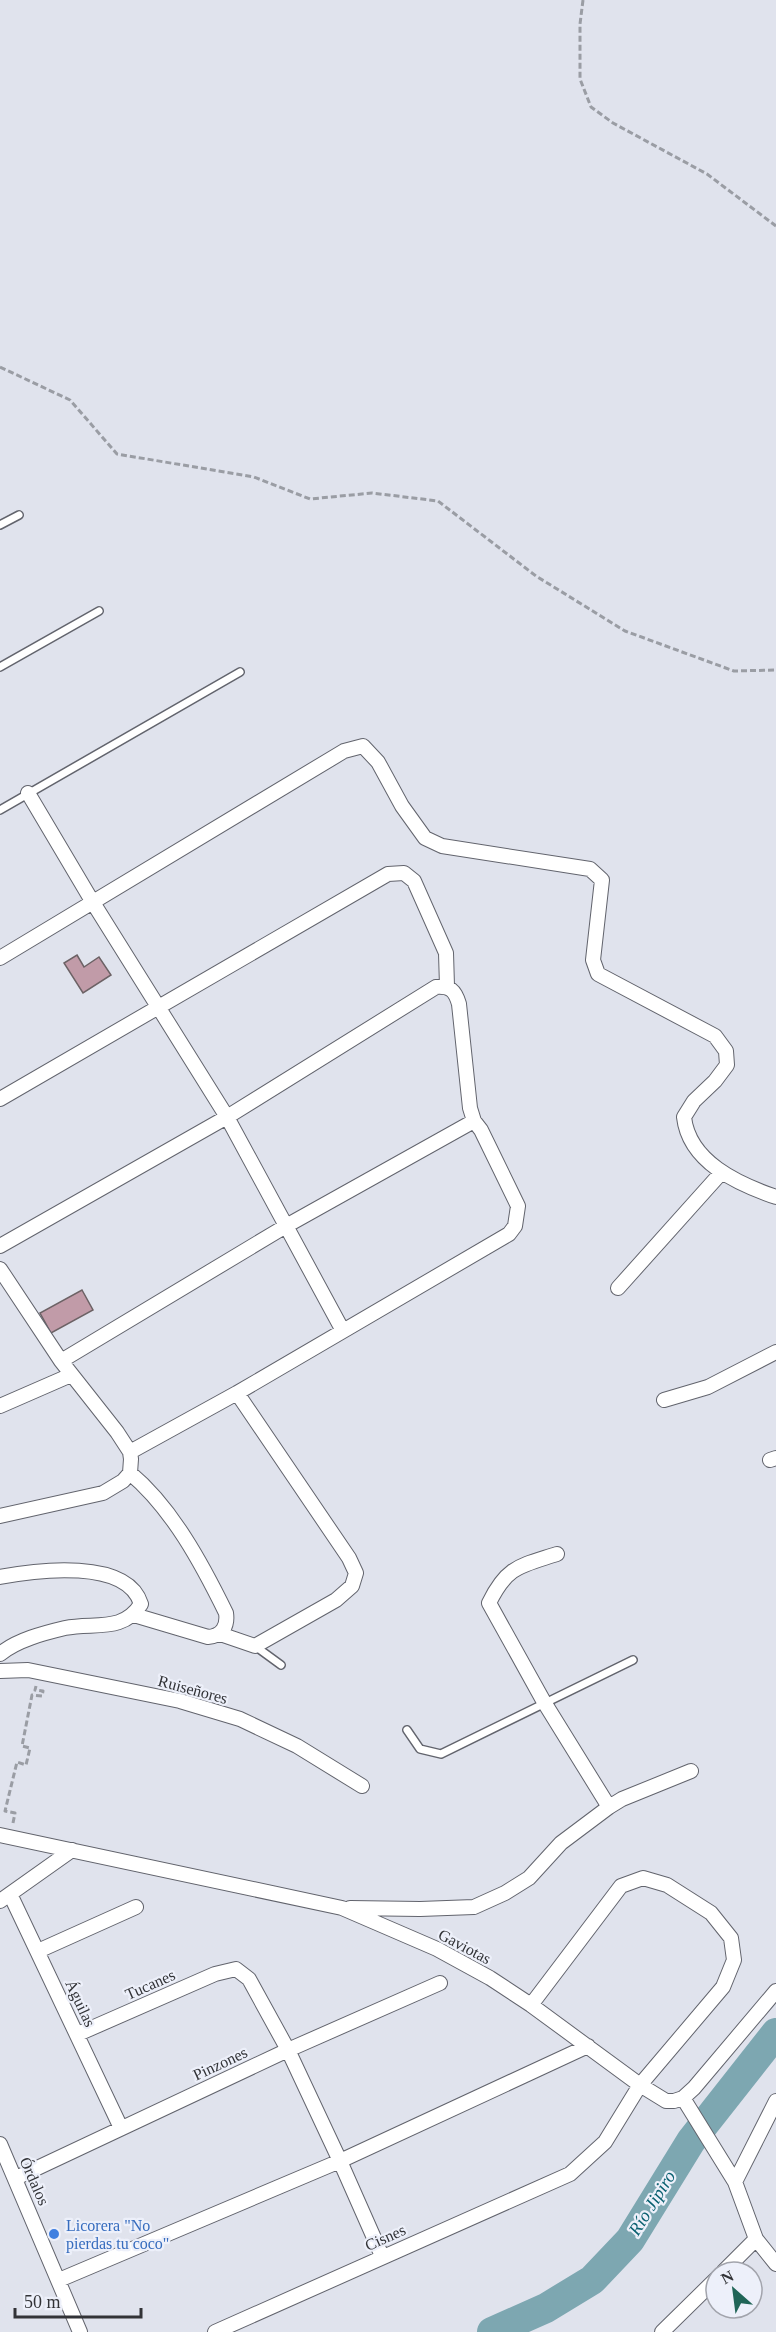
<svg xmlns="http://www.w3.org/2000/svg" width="776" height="2332" font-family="Georgia,serif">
<rect width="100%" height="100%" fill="#e0e3ed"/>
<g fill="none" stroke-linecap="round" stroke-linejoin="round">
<path stroke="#7da7b1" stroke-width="30" d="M492 2332 546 2308 592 2280 630 2240 691 2141 776 2033"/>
</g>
<path fill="#c19ba8" stroke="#6c6265" stroke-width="1.5" d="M77 955 84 967 99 957 111 975 83 993 64 963Z
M82 1290 93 1310 51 1333 40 1313Z"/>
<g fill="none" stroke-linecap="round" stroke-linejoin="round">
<g stroke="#62646d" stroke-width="10">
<path id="service" d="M0 525 19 515
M0 667 99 611
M0 810 240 672
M255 1646 281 1665
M407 1730 420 1749 441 1754 633 1660"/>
</g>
<g stroke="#62646d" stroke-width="16">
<path id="minor" d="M28 793 92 901 227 1117 343 1331
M0 958 344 751 363 746 378 762 402 806 425 838 442 846 590 869 602 880 593 960 598 974 715 1036 726 1051 727 1065 715 1081 694 1101 684 1117C689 1162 738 1184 776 1197
M0 1099 388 874 404 873 414 881 446 953 447 986
M0 1246 227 1117 436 987C450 986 455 990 459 1004L470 1108 474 1121 286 1226 61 1361
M0 1269 61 1361 117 1432 130 1452 131 1459 130 1473 123 1481 103 1493 0 1516
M618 1288 721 1173
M664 1400 708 1387 776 1352
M0 1406 71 1375
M130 1452 237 1393 509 1234 515 1226 518 1206 481 1130 474 1121
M770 1460 776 1458
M130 1473C172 1508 202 1564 226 1613 228 1626 222 1636 208 1637L134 1615
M557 1554C520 1566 507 1566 489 1603L544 1702 609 1807
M0 1577C36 1570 127 1558 141 1604 123 1633 94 1622 65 1628 44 1633 17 1640 0 1654
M220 1634 255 1646 336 1600 352 1586 356 1573 349 1558 237 1393
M0 1671 28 1670 180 1701 240 1719 297 1746 362 1786
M0 1835 342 1908 437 1949 490 1978 531 2005 640 2085 666 2101H674L683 2098 694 2088 776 1991
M10 1894 121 2128
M0 1901 72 1850
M350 1908 420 1909 474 1907 505 1893 529 1878 561 1843 609 1807 622 1799 691 1771
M38 1951 136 1907
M78 2034 215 1974 236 1969 249 1979 288 2050 340 2161 588 2046
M683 2098 735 2182 756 2239 723 2272
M0 2144 80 2332
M16 2178 288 2050 440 1983
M735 2182 776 2101
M756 2239 776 2264
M59 2280 340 2161 382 2256
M215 2332 570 2174 605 2142 640 2085 723 1987 734 1960 731 1938 711 1913 667 1885 643 1878 621 1886 531 2005
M662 2332 716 2279"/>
</g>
<path stroke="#9a9da4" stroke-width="3" stroke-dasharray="6 3" stroke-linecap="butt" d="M583 0 580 24V79L591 107 613 123 707 174 776 226
M0 367 70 400 117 454 254 477 310 499 372 493 438 501 536 576 625 631 734 671 776 670
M13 1823 15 1813 5 1811 17 1762 26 1765 30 1748 22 1746 32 1695 42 1696 43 1691 35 1690 36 1686"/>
<use href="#service" stroke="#fff" stroke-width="7"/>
<use href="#minor" stroke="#fff" stroke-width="14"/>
</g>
<circle fill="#3f7fe0" stroke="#edf0fa" stroke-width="2" cx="54" cy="2234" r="6"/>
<g text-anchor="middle" stroke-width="4.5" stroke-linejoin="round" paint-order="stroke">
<g font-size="16" fill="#323337" stroke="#edf0fa">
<text transform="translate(193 1689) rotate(15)" y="6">Ruiseñores</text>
<text transform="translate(465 1946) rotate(28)" y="6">Gaviotas</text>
<text transform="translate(150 1984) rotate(-24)" y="6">Tucanes</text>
<text transform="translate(81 2003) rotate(65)" y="6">Águilas</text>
<text transform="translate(220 2063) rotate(-25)" y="6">Pinzones</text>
<text transform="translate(35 2181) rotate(66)" y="6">Órdalos</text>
<text transform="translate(385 2237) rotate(-24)" y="6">Cisnes</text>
</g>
<g font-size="16" fill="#366cbe" stroke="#edf0fa" text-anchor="start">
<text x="66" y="2231">Licorera "No<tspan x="66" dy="18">pierdas tu coco"</tspan></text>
</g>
<g font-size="18" font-style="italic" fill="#0b6171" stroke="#edf0fa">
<text transform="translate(652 2203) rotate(-58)" y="6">Río Jipiro</text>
</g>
</g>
<g transform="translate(734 2290) rotate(332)"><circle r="28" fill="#edf0fa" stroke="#a2a4ac" stroke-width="1.5"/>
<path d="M0-4.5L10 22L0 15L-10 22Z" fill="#206557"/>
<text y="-9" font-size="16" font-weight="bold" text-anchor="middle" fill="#323337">N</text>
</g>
<path d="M15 2308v9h126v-9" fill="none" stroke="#323337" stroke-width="3"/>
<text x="24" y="2308" font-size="18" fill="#323337" stroke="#edf0fa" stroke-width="4.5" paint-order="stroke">50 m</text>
</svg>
